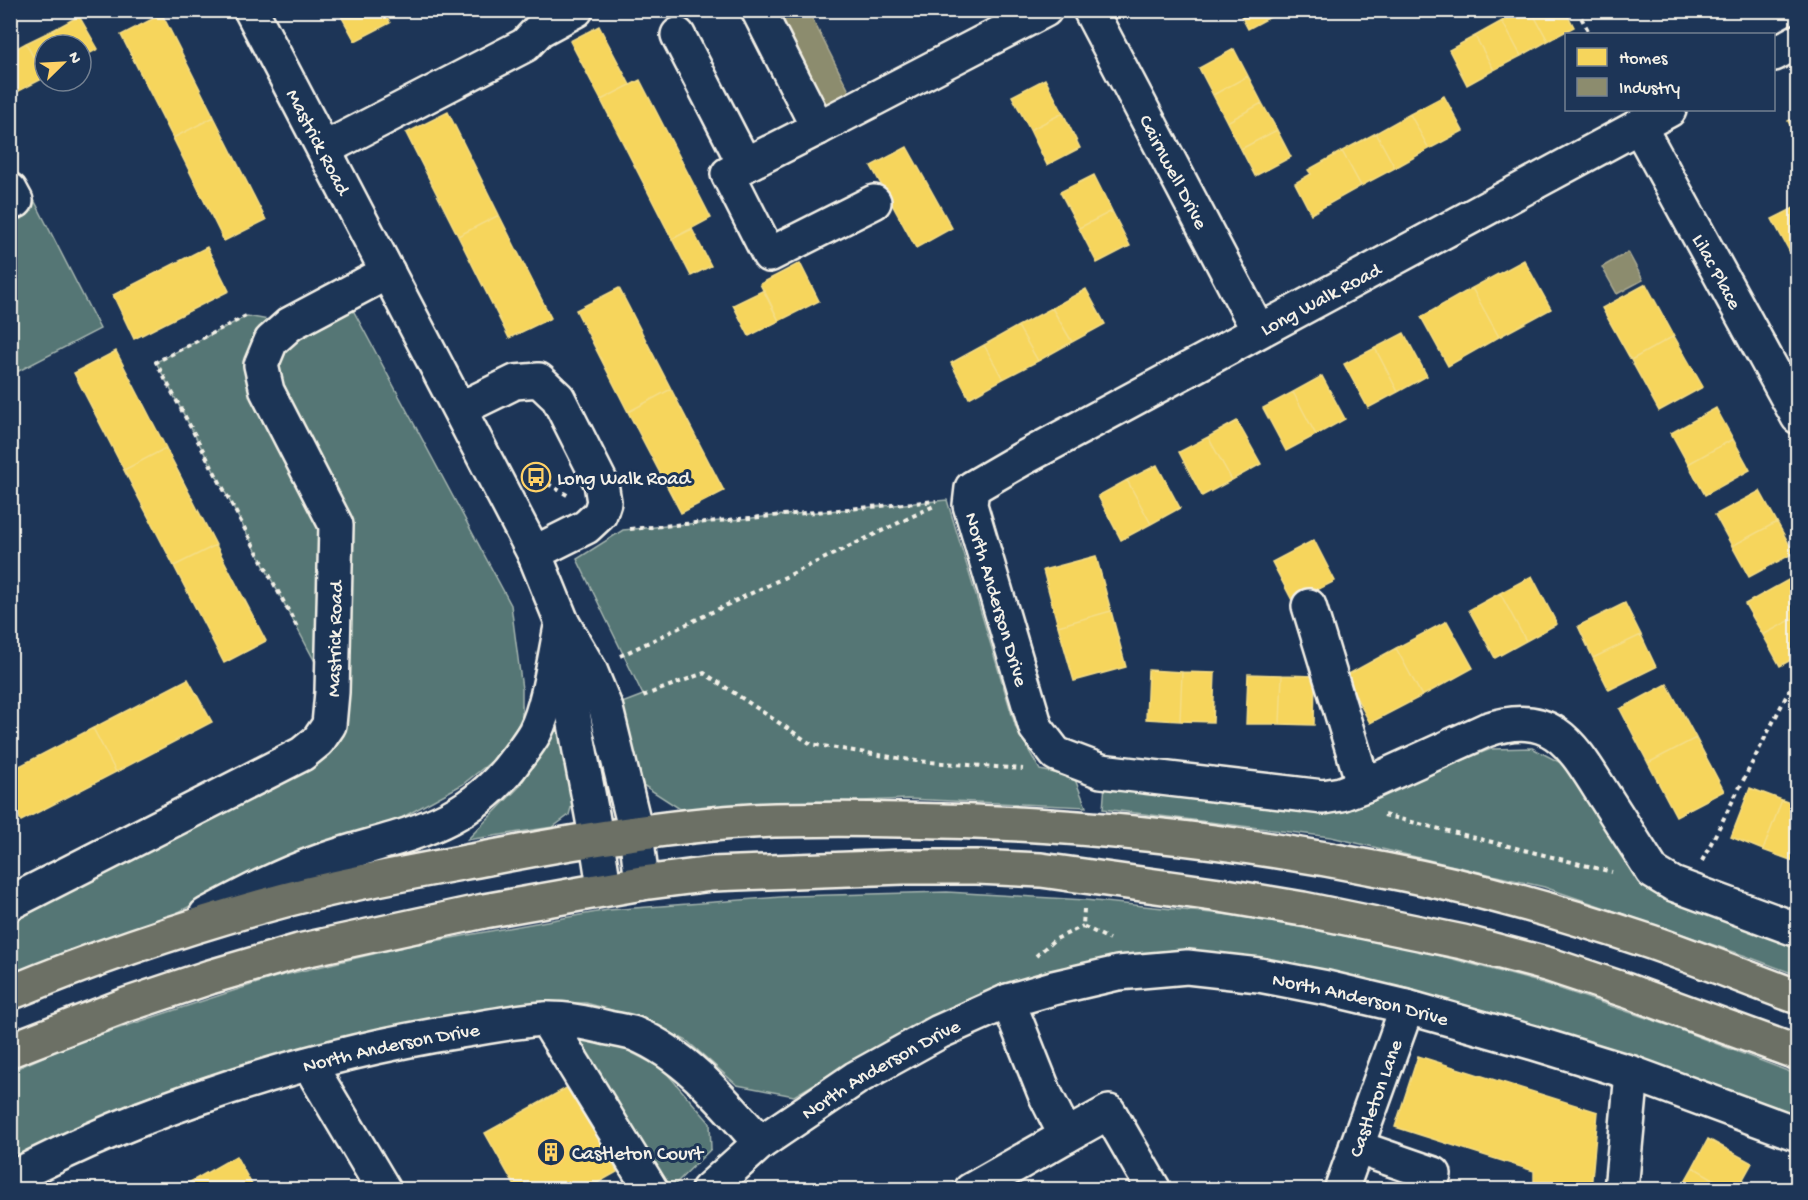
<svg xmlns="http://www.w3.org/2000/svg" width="1808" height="1200" font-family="'Gochi Hand',sans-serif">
<rect width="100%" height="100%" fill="#1d3557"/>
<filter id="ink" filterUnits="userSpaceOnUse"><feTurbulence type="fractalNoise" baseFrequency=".0167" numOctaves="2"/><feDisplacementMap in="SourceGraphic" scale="12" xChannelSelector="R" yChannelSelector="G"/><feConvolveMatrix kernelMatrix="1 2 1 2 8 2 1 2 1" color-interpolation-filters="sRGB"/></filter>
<g filter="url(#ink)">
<path fill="#557675" stroke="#a4b4ae" stroke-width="1.5" d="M27 186 100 329 11 375V195Z
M345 295 511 605 522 689V719L497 757 463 784 394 822 255 872 173 915 11 975V903L302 754 331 692 156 362 247 316 290 324Z
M947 500 1016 728 1040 770 1074 777 1086 807 907 799 680 809 643 785 617 705 643 695 577 559 623 530Z
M561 722 574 797 569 815 553 827 467 840 519 787Z
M1532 748 1567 766 1633 870 1797 944V975L1746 956 1544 887 1331 837 1103 809 1105 784 1329 812 1491 749Z
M947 892 1085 900 1241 916 1419 950 1546 984 1670 1026 1798 1075 1797 1117 1152 956 1060 969 922 1020 794 1096 737 1085 687 1041 641 1018 586 1003H536L421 1022 303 1048 136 1101 11 1162V1071L77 1042 276 977 407 946 608 910 794 896Z
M579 1039 619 1046 663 1069 710 1123 711 1149 670 1189H665Z"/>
<path fill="#f6d55c" stroke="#f5dd86" stroke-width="1.5" d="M347 10H384L390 23 355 41 340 14Z
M1238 10H1277L1278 13 1248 29Z
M1521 10H1531L1548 41 1521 56 1502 21Z
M1531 10H1565L1574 27 1548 41Z
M162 14 214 117 173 138 121 35Z
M79 16 98 49 81 58V45H61L53 30Z
M1502 21 1521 56 1494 70 1475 36Z
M599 26 630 85 601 100 570 41Z
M53 30 61 45H45L44 78 26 43Z
M1475 36 1494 70 1467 85 1449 50Z
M26 43 44 78 17 92 10 79V52Z
M1234 49 1248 76 1213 95 1199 68Z
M1248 76 1262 103 1227 122 1213 95Z
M1045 79 1063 113 1030 130 1012 96Z
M640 80 711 218 672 239 601 100Z
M1444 96 1463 131 1429 149 1410 114Z
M1262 103 1277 130 1241 149 1227 122Z
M448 112 499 215 458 236 406 133Z
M1063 113 1080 148 1047 165 1030 130Z
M1410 114 1429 149 1395 168 1376 133Z
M1798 116V139L1788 121Z
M214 117 266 220 224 241 173 138Z
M1277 130 1291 157 1255 176 1241 149Z
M1376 133 1395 168 1361 186 1342 151Z
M907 147 952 228 916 248 871 166Z
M1342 151 1361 186 1311 214 1295 183 1311 174 1308 170Z
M1094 175 1112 211 1079 228 1060 192Z
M1798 206V267L1772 219Z
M1112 211 1130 246 1097 263 1079 228Z
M499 215 551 318 509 338 458 236Z
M692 229 711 266 691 276 672 239Z
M207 247 229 291 134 339 113 295Z
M1524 260 1551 309 1499 337 1472 288Z
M800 263 819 301 779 321 760 284Z
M1646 284 1674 336 1631 360 1602 308Z
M619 288 671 389 628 412 576 310Z
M1472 288 1499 337 1448 366 1421 317Z
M1086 289 1105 324 1072 342 1052 308Z
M764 290 779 321 749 336 733 305Z
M1052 308 1072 342 1038 361 1018 326Z
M1018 326 1038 361 1003 379 984 345Z
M1404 333 1427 376 1398 392 1375 348Z
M1674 336 1703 387 1659 411 1631 360Z
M984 345 1003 379 969 398 951 363Z
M1375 348 1398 392 1368 408 1344 364Z
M116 351 166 448 124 470 74 373Z
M1322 376 1345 419 1316 435 1293 392Z
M671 389 724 491 681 513 628 412Z
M1293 392 1316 435 1286 451 1263 408Z
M1716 408 1733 439 1688 464 1671 433Z
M1237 421 1261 464 1232 480 1208 437Z
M1208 437 1232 480 1202 496 1179 452Z
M1733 439 1750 470 1705 495 1688 464Z
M166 448 216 545 174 566 124 470Z
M1157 465 1180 508 1151 524 1127 480Z
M1127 480 1151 524 1121 540 1098 496Z
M1760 491 1777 522 1732 546 1715 515Z
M1777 522 1794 553 1749 577 1732 546Z
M1314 540 1335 581 1293 602 1272 562Z
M216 545 266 641 224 663 174 566Z
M1096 556 1111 611 1058 626 1043 570Z
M1532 576 1557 624 1526 641 1500 593Z
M1790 579 1798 593V616L1763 635 1745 604Z
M1500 593 1526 641 1495 658 1469 610Z
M1625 603 1641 635 1593 658 1578 626Z
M1111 611 1126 667 1074 681 1058 626Z
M1798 616V656L1780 666 1763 635Z
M1447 621 1473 668 1422 696 1396 648Z
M1641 635 1656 667 1609 690 1593 658Z
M1396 648 1422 696 1370 723 1345 676Z
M1148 670 1182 672 1180 721 1146 719Z
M1182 672 1215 673 1213 722 1180 721Z
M1248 674 1282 675 1280 724H1246Z
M1282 675 1315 676 1314 725 1280 724Z
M188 679 212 722 116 772 93 728Z
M1667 684 1696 738 1648 763 1620 709Z
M93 728 116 772 21 821 10 801V771Z
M1696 738 1724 791 1676 816 1648 763Z
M1750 788 1782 800 1763 850 1731 837Z
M1782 800 1798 806V856L1796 862 1763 850Z
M1418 1056 1598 1112 1591 1190H1534V1171L1395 1127Z
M570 1086 617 1172 585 1190H517L485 1133Z
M1708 1139 1752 1163 1737 1190H1732L1693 1167Z
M236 1156 255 1190H176Z
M1693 1167 1732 1190H1680Z"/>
<path fill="#8c8c6e" stroke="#abaa93" stroke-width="1.5" d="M779 10H808L852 97 828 108Z
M1628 252 1643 280 1617 294 1602 267Z"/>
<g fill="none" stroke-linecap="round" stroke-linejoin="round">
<g stroke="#f4f1e8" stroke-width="38">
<g id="minor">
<path id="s1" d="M251 10 534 553 562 622 590 670 606 709 636 832 642 883"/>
<path d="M758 10 818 128 1045 10"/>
<path id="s2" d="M1090 10 1258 330"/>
<path d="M678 35 745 165 818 128"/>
<path d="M1774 54 1798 41"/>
<path id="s3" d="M1669 110 1022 459 972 488 970 505 1036 728 1056 754 1101 771 1323 797 1341 794 1365 785 1486 730C1554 707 1573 747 1605 797 1621 822 1637 847 1653 872L1673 884 1798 930"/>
<path id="s4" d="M1639 126 1798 417"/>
<path d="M324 149 525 45 539 30 576 10"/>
<path d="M745 165 728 174 769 255 874 202"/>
<path d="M10 190 16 201"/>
<path d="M460 409 515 382 539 380 558 398 601 483 604 502 600 514 586 527 534 553"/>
<path d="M1309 606 1358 767 1365 785"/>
<path d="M564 648C572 729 594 808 604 889"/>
<path id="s5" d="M10 903 302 754 318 741 329 725 332 692 336 525 267 391 261 365 271 341 290 324 388 272"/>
<path d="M206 915C244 895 281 875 321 861 399 834 464 832 517 758 523 750 530 741 535 732 549 704 555 654 562 622"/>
<path d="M546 1019 651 1190"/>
<path d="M309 1064 384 1190"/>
<path d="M1066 1136 1109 1112 1154 1190"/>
<path d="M1356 1147 1434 1174 1428 1190"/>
<path id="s6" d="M10 1179C144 1108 310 1055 460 1031 488 1027 517 1020 546 1019 566 1018 588 1023 608 1028 617 1030 626 1031 635 1034 686 1055 724 1102 760 1143"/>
<path id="s7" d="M708 1190 760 1143 856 1078 939 1032 1008 1001 1053 988 1118 973 1187 967 1259 975 1327 988 1407 1007 1534 1043 1632 1073 1798 1134"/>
<path d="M971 1190 1066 1136 1045 1094 1008 1001"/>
<path id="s8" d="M1341 1190 1407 1007"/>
<path d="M1621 1190 1632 1073"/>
</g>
</g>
<g stroke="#f4f1e8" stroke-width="38">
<path id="major" d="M10 993C92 959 177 930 263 906 337 885 413 872 488 858 575 841 664 826 752 821 801 819 851 819 900 820 1064 822 1224 838 1384 870 1474 887 1564 913 1651 942 1700 959 1749 979 1798 997
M10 1050 126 1005 210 977 299 951 484 911 642 883 712 874 903 867H977L1041 870 1220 895 1303 909 1463 942 1550 965 1628 991 1798 1053"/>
</g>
<path stroke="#f4f1e8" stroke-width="4" stroke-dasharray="4.5 4.5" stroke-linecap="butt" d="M1577 10 1590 34
M246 316 156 362 298 629
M532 479 536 477 569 496
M630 529 936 501
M620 656 936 505
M643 696 704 673 811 744 916 761 1023 769
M1384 815 1612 872
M1702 861 1794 681 1798 678
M1084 909 1083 926 1109 939
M1036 956 1054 940 1083 926"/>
<use href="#minor" stroke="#1d3557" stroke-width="33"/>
<use href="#major" stroke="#6c7065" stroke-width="33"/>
</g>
</g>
<defs>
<g id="bus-ring" transform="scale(1.5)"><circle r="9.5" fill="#1d3557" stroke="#ffd166" stroke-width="1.5"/><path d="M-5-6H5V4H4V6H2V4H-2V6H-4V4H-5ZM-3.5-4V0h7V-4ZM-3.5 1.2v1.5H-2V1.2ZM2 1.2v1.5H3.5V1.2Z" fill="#ffd166"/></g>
<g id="building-ring" transform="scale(1.5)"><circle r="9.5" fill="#1d3557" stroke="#ffd166" stroke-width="1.5"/><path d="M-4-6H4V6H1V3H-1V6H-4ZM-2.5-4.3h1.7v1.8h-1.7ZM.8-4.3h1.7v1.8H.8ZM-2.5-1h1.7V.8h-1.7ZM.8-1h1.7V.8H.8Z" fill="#ffd166"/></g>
</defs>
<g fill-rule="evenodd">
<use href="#bus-ring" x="536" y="477"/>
<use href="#building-ring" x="551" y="1152"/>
</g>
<g text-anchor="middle" stroke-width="6" stroke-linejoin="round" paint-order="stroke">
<g font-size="20" fill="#f4f1e8" stroke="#1d3557">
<text dy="7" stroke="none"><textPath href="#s1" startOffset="148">Mastrick Road</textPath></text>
<text dy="7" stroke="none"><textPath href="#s2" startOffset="182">Cairnwell Drive</textPath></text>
<text dy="7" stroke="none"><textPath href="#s4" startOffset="165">Lilac Place</textPath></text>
<text transform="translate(1320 298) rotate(-28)" y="7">Long Walk Road</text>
<text dy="7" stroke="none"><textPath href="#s3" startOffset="908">North Anderson Drive</textPath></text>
<text dy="7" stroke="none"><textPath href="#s5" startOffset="454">Mastrick Road</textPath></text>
<text dy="7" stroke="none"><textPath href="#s7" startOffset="716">North Anderson Drive</textPath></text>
<text dy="7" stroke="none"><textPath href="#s6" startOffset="405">North Anderson Drive</textPath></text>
<text dy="7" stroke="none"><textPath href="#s7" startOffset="212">North Anderson Drive</textPath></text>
<text dy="7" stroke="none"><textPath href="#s8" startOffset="98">Castleton Lane</textPath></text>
</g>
<g font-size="20" fill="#f4f1e8" stroke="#1d3557" text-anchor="start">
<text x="557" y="484">Long Walk Road</text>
<text x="572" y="1159">Castleton Court</text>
</g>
</g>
<rect width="1808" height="1200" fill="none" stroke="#1d3557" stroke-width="36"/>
<rect x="18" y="18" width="1772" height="1164" fill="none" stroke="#f4f1e8" stroke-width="2" filter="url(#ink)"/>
<rect x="1565" y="33" width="210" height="78" fill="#1d3557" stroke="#738091" stroke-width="1.5"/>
<rect x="1577" y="48" width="30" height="18" fill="#f6d55c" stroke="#738091" stroke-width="1.5"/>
<text x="1619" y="63" font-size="18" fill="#f4f1e8">Homes</text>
<rect x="1577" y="78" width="30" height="18" fill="#8c8c6e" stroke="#738091" stroke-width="1.5"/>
<text x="1619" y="93" font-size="18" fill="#f4f1e8">Industry</text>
<g transform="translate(63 63) rotate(66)"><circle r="28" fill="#1d3557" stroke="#738091" stroke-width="1.5"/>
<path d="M0-4.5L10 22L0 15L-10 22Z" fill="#ffd166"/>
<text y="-9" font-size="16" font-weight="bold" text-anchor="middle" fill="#f4f1e8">N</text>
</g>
</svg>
